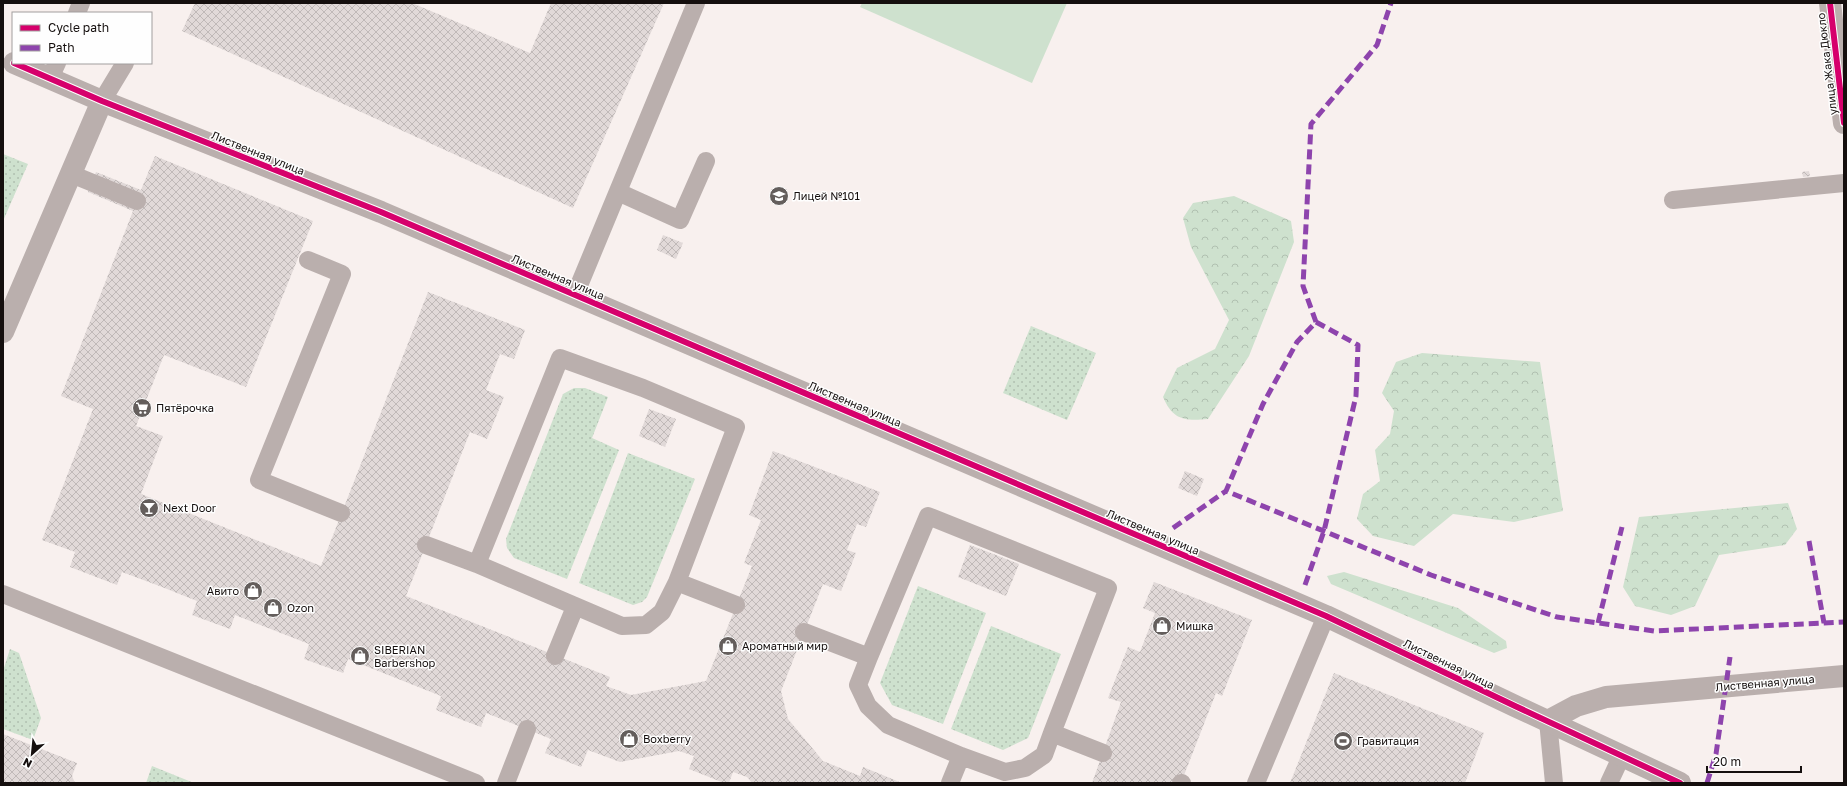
<svg xmlns="http://www.w3.org/2000/svg" width="1847" height="786" font-family="'Golos Text',sans-serif">
<defs>
<pattern id="grass-dots" width="8" height="8" patternUnits="userSpaceOnUse"><rect width="8" height="8" fill="#cee1ce"/><path d="M2 2h.1M6 6h.1" fill="none" stroke="#b0c0b0" stroke-width="1.8" stroke-linecap="round"/></pattern>
<pattern id="forest-crowns" width="20" height="18" patternUnits="userSpaceOnUse"><rect width="20" height="18" fill="#cee1ce"/><path d="M2 6a3 3 0 1 1 6 0M12 15a3 3 0 1 1 6 0" fill="none" stroke="#b0c0b0"/></pattern>
<pattern id="building-cross-hatch" width="8" height="8" patternUnits="userSpaceOnUse"><rect width="8" height="8" fill="#e1d9d8"/><path d="M0 0l8 8M0 8l8-8" fill="none" stroke="#c0b9b8"/></pattern>
</defs>
<rect width="100%" height="100%" fill="#f8f0ee"/>
<path fill="url(#grass-dots)" d="M3 154 28 164 3 221Z
M1031 326 1096 353 1067 420 1003 393Z
M574 388H585L608 397 592 438 619 450 567 579 514 558 507 548 506 539 563 394Z
M628 453 695 479 647 597 642 602 633 605 579 583Z
M918 586 986 613 943 724 892 705 880 683Z
M991 626 1061 654 1028 738 1003 750 951 729Z
M10 649 19 653 41 718 33 740 3 729V671Z
M152 766 194 783H146Z"/>
<path fill="url(#forest-crowns)" d="M1234 196 1291 221 1294 242 1249 356 1208 419C1184 421 1173 420 1163 397L1177 368 1215 349 1229 320 1191 247 1183 218 1193 203Z
M1422 353 1540 362 1563 511 1514 522 1453 514 1414 546 1373 536 1357 519 1363 494 1380 481 1375 450 1390 434 1394 411 1382 393 1396 362Z
M1788 503 1797 529 1785 545 1719 555 1695 606 1671 615 1635 606 1623 587 1639 517Z
M1344 572 1458 608 1506 641 1507 648 1494 653 1331 584 1327 576Z"/>
<path fill="#cee1ce" d="M862 3H1067L1032 83 860 7Z"/>
<path fill="url(#building-cross-hatch)" d="M195 3H412L530 53 551 3H664L573 208 182 31Z
M155 156 313 221 246 387 164 355 136 426 163 436 141 494 321 566 428 292 525 330 514 359 500 354 486 390 504 397 487 439 470 432 406 596 610 677 606 686 631 695 706 681 752 566 744 563 761 520 749 515 773 451 880 492 866 527 857 524 847 550 856 553 841 591 823 584 781 691 788 719 823 761 860 776 863 767 902 783H752L747 777 733 772 729 783H724L689 769 694 756 679 751 620 762 588 750 581 767 545 753 551 739 486 713 481 727 457 718 436 710 441 696 348 659 343 673 304 659 309 644 235 615 230 629 192 615 197 601 162 587 122 572 117 585 70 567 75 552 42 540 93 409 61 396 133 211 88 192 96 172 141 190Z
M1809 171 1810 176 1803 177 1802 172Z
M663 235 683 243 676 259 657 250Z
M649 409 676 419 665 447 639 436Z
M1185 471 1204 479 1197 496 1178 488Z
M970 545 1019 564 1006 596 958 577Z
M1154 582 1252 620 1222 696 1216 693 1181 783H1092L1121 702 1108 698 1128 647 1140 652 1155 613 1143 608Z
M1334 673 1484 733 1465 783H1290Z
M3 734 77 763 72 776 75 783H3Z"/>
<g fill="none" stroke-linecap="round" stroke-linejoin="round">
<path stroke="#baafad" stroke-width="18" d="M77 13 81 3
M50 78 57 63
M102 101 125 63
M71 174 137 201
M618 192 680 220 706 161
M1673 200 1844 183
M308 260 342 274 259 480 341 513
M575 295 696 3
M426 545 477 564 622 626 646 625 662 612 677 582 736 605
M477 564 560 358 643 388 736 427 677 582
M3 594 476 783
M804 632 869 657 858 685 868 706 888 725 961 756 1005 772 1025 768 1044 755 1052 733 1103 753
M555 656 575 607
M869 657 928 516 1108 588 1052 733
M1548 721 1554 783
M506 783 527 729
M950 783 961 756
M1181 783H1182
M1256 783 1326 616
M1609 783 1622 755"/>
<path stroke="#baafad" stroke-width="22" d="M1830 3 1844 123
M14 63 102 101 381 212 1326 616 1515 706 1680 783
M3 332 102 101
M1548 721 1576 706 1606 697 1844 676"/>
<path stroke="#8e44ad" stroke-width="5" stroke-dasharray="10 5" stroke-linecap="butt" d="M1316 322 1303 286 1311 124 1377 45 1391 3
M1173 528 1226 491
M1809 541 1824 623
M1305 585 1324 531 1356 396 1358 345 1316 322 1297 342 1263 404 1226 491 1431 575 1557 617 1654 631 1844 622
M1598 623 1622 527
M1707 783 1716 754 1730 657"/>
<g stroke="#fefefe" stroke-width="8">
<path id="cycleway" d="M1830 3 1844 123
M14 63 102 101 381 212 1326 616 1515 706 1680 783"/>
</g>
<use href="#cycleway" stroke="#d6006c" stroke-width="6"/>
</g>
<defs>
<g id="school-disc" transform="scale(1)"><circle r="9.5" fill="#645e5c" stroke="#fefefe"/><path d="M0-5L7-2L0 1L-7-2ZM-4 1L0 2.5L4 1V4Q0 6-4 4Z" fill="#fff"/></g>
<g id="supermarket-disc" transform="scale(1)"><circle r="9.5" fill="#645e5c" stroke="#fefefe"/><path d="M-6-5.5h2.5l.6 2H6L4.5 2H-2.5L-4.4-4H-6ZM-1.5 3.2a1.3 1.3 0 1 0 .1 0ZM3 3.2a1.3 1.3 0 1 0 .1 0Z" fill="#fff"/></g>
<g id="bar-disc" transform="scale(1)"><circle r="9.5" fill="#645e5c" stroke="#fefefe"/><path d="M-6-5H6L.8 .8V4.5H3.5V6h-7V4.5H-.8V.8Z" fill="#fff"/></g>
<g id="shop-disc" transform="scale(1)"><circle r="9.5" fill="#645e5c" stroke="#fefefe"/><path d="M-5-2.5h2.3a2.7 3.5 0 0 1 5.4 0H5L5.5 6h-11ZM-1.5-2.5h3a1.5 2.3 0 0 0-3 0Z" fill="#fff"/></g>
<g id="stadium-disc" transform="scale(1)"><circle r="9.5" fill="#645e5c" stroke="#fefefe"/><path d="M0-5a6.5 5 0 1 0 0 10a6.5 5 0 1 0 0-10ZM-3.5-1.8h7v3.6h-7Z" fill="#fff"/></g>
</defs>
<g fill-rule="evenodd">
<use href="#school-disc" x="779" y="196"/>
<use href="#supermarket-disc" x="142" y="408"/>
<use href="#bar-disc" x="149" y="508"/>
<use href="#shop-disc" x="253" y="591"/>
<use href="#shop-disc" x="273" y="608"/>
<use href="#shop-disc" x="1162" y="626"/>
<use href="#shop-disc" x="728" y="646"/>
<use href="#shop-disc" x="360" y="656"/>
<use href="#shop-disc" x="629" y="739"/>
<use href="#stadium-disc" x="1343" y="741"/>
</g>
<g text-anchor="middle" stroke-width="3" stroke-linejoin="round" paint-order="stroke">
<g font-size="11" fill="#150f0e" stroke="#fefefe">
<text transform="translate(1827 64) rotate(-97)" y="4">улица Жака Дюкло</text>
<text transform="translate(258 153) rotate(22)" y="4">Лиственная улица</text>
<text transform="translate(558 277) rotate(23)" y="4">Лиственная улица</text>
<text transform="translate(855 404) rotate(23)" y="4">Лиственная улица</text>
<text transform="translate(1153 532) rotate(23)" y="4">Лиственная улица</text>
<text transform="translate(1449 664) rotate(26)" y="4">Лиственная улица</text>
<text transform="translate(1765 683) rotate(-5)" y="4">Лиственная улица</text>
</g>
<g font-size="11" fill="#150f0e" stroke="#fefefe" text-anchor="start">
<text x="793" y="200">Лицей №101</text>
<text x="156" y="412">Пятёрочка</text>
<text x="163" y="512">Next Door</text>
<text x="239" y="595" text-anchor="end">Авито</text>
<text x="287" y="612">Ozon</text>
<text x="1176" y="630">Мишка</text>
<text x="742" y="650">Ароматный мир</text>
<text x="374" y="654">SIBERIAN<tspan x="374" dy="13">Barbershop</tspan></text>
<text x="643" y="743">Boxberry</text>
<text x="1357" y="745">Гравитация</text>
</g>
</g>
<rect width="1847" height="786" fill="none" stroke="#150f0e" stroke-width="8"/>
<rect x="12" y="12" width="140" height="52" fill="#fefefe" stroke="#a19e9e"/>
<rect x="20" y="25" width="20" height="6" fill="#d6006c" stroke="#a19e9e"/>
<text x="48" y="32" font-size="12" fill="#150f0e">Cycle path</text>
<rect x="20" y="45" width="20" height="6" fill="#8e44ad" stroke="#a19e9e"/>
<text x="48" y="52" font-size="12" fill="#150f0e">Path</text>
<g transform="translate(32 754) rotate(207)" stroke="#fefefe" stroke-width="3" paint-order="stroke">
<path d="M0-3L7 15L0 10L-7 15Z" fill="#150f0e"/>
<text y="-6" font-size="11" font-weight="bold" text-anchor="middle" fill="#150f0e">N</text>
</g>
<path d="M1707 766v6h94v-6" fill="none" stroke="#150f0e" stroke-width="2"/>
<text x="1713" y="766" font-size="12" fill="#150f0e" stroke="#fefefe" stroke-width="3" paint-order="stroke">20 m</text>
</svg>
